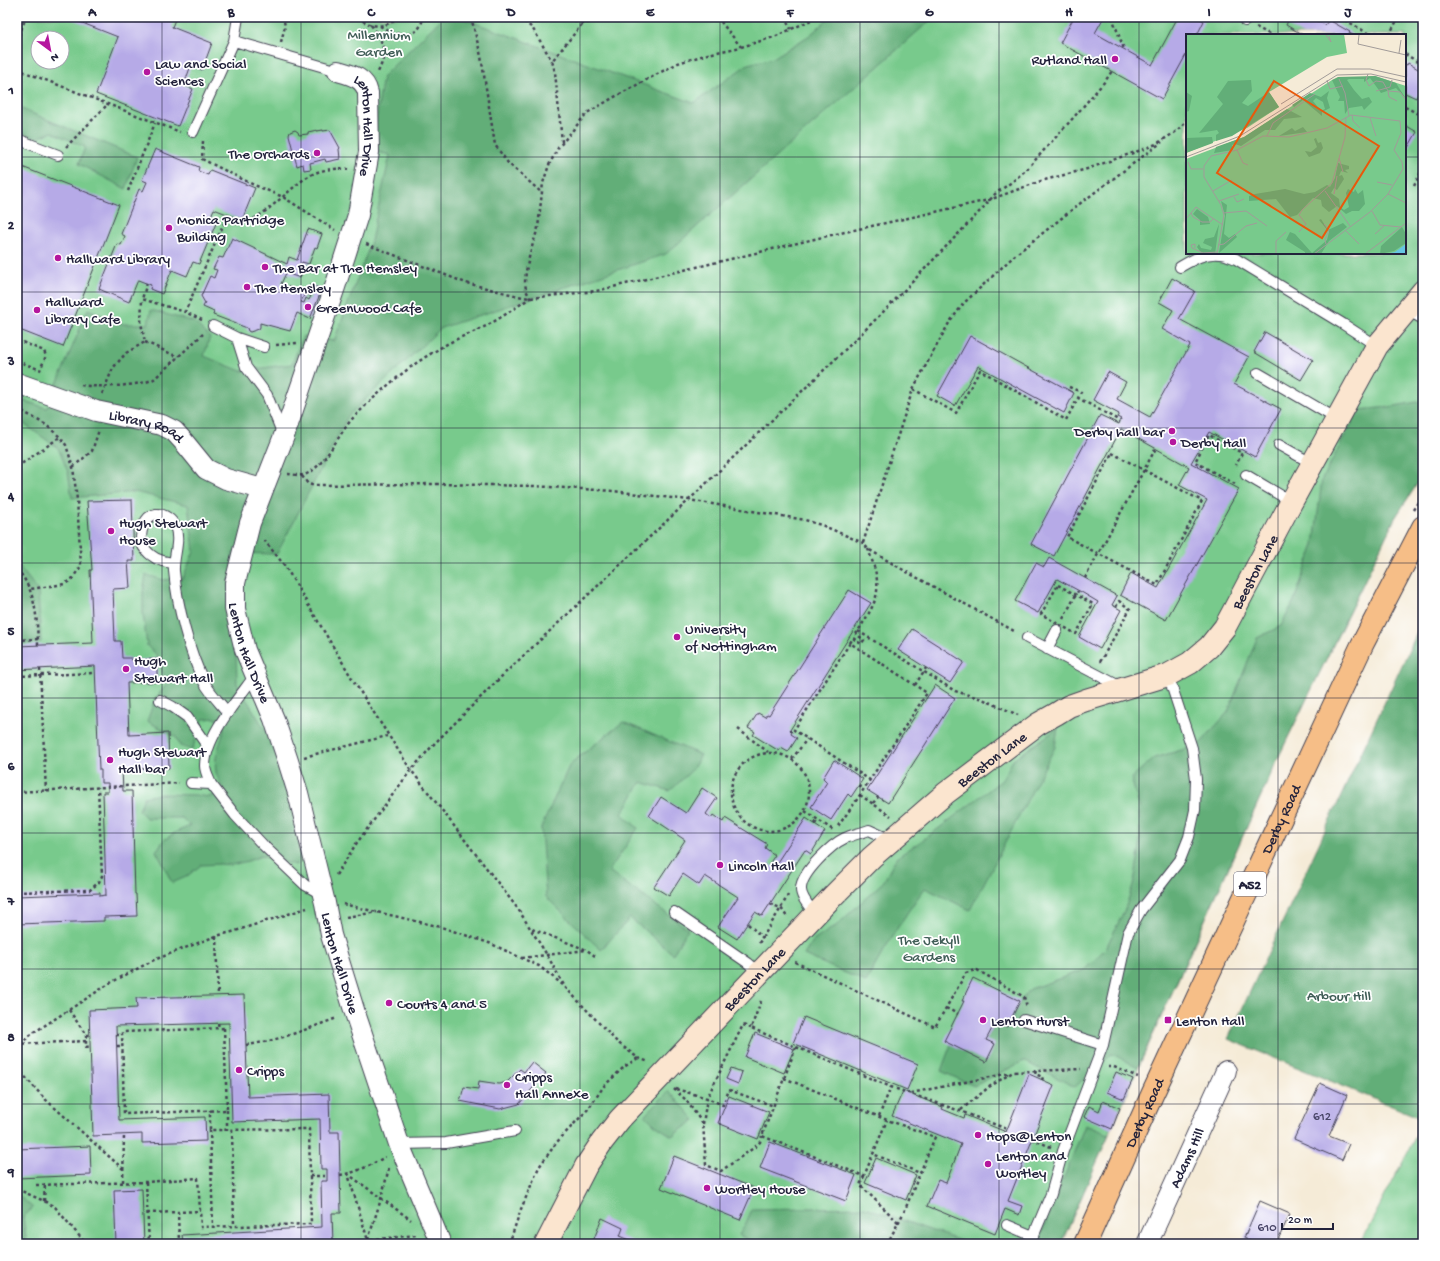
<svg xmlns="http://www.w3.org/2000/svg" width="1440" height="1261" font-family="'Gochi Hand',sans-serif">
<rect width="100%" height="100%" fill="#fff"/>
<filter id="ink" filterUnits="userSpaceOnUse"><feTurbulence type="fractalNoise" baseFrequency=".025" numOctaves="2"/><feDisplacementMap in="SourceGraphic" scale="8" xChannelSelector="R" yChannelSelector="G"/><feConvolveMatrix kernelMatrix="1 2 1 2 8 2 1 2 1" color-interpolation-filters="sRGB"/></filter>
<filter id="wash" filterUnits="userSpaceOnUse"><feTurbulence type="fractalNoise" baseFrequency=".012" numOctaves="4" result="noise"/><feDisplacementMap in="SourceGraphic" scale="16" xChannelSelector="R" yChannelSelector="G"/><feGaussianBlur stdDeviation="0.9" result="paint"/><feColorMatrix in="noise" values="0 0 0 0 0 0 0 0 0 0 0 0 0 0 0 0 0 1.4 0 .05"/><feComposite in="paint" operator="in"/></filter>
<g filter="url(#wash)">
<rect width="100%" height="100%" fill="#f5ebd7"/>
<path fill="#78ca8c" stroke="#4d7664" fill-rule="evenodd" d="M17 17H1423V475L1395 518 1279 756 1135 1075 1061 1244H17ZM1187 35H1405V253H1187ZM38 38H62V62H38Z
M1423 1122V1244H1360Z"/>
<path fill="#62ae78" stroke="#42685a" d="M443 17H459L694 103 748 64 773 58 810 35 830 17H934L666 254 441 328 348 416 277 554 233 553 237 684 269 736 280 762 306 846 296 865 261 856 248 861 231 865 220 864 201 865 186 877 172 883 163 864 156 851 164 840 176 832 190 826 182 818H146L139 810 144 797 161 794 195 795 209 797 219 792 222 787C220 782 217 777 216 772 213 757 221 744 224 729L216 718 203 719 192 750 180 746 176 737 147 721 155 699 167 684 156 654 147 646 143 614V592L146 575 164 580 183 578 194 551 188 505 135 492 72 498 68 472 58 448 17 419V399L47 408 88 309 123 324H148L151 310 194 322 210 337 204 356 241 371 292 364 303 336 334 341 370 245 390 155 373 151V140L383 76Z
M17 107 137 157 126 189 79 164 85 147 52 132 37 138 17 131Z
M1423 401V475L1395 518 1279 756 1138 1067 1112 1054 1075 1087 1024 1061 974 1086 941 1071 951 1044 986 1040 996 1021 1007 1027 1020 1001 1030 989 1084 970 1106 948 1125 909 1134 882 1140 847 1139 806 1131 778 1154 758 1199 745 1228 712 1257 638 1281 626 1294 601 1314 545 1322 479 1359 410 1389 407Z
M17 563 38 591 41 642 17 644Z
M1423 620V1119L1228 1039Z
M623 722 701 755 692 770 670 791 641 782 622 814 638 828 609 871 688 929 673 954 630 918 601 950 546 897 541 828 570 764Z
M1058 728 1055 747 970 910 925 888C902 918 884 950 866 982L804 955 813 941 837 925 884 881 896 858 930 835 1002 780 1013 760Z
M669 1091 695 1120 672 1136 655 1125 645 1115Z
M1085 1125 1109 1134 1061 1244H1037Z
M17 1194 33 1208 23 1217 27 1244H17Z
M865 1207 969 1244H755L739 1235 746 1223 752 1209Z"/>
<g id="blocks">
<path fill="#b6aae7" d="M67 17H176L172 27 212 43 202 70 191 65 184 85 193 89 178 126 96 94 118 37Z
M1074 17H1104L1095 33 1152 65 1178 17H1199V18L1204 21 1197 35H1187V53L1162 99 1060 43Z
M1290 17H1319L1317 21 1325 25 1329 20 1350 32 1349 33 1353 35H1303L1286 25Z
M1408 63 1423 72V96L1419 93 1416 98 1405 93V64L1407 65Z
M1405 125 1417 132 1405 153Z
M295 130 298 132 299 135 308 134V132L317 130V131L323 130V131L330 130 340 148 339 149 340 159 326 162 325 159 310 163 311 169 304 170 303 164 297 166 289 135 290 132Z
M155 149 199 167 198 171 208 175 210 170 255 188 242 220 214 209 210 218 217 221 199 264 193 262 187 276 172 270 162 294 150 289 151 285 138 280 129 302 99 289 117 244 121 245 125 236 121 234 139 189 143 191 147 182 142 180Z
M17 165 119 205 63 347 17 329Z
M308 229 322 234 317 248 315 247 309 264 302 262 300 269 303 270 300 278 286 273 281 284 305 293 301 302 304 303 306 298 309 300 311 296 306 294 310 285 322 289 310 319 297 313 290 331 260 323V327L259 329 250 332 248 331 247 328 213 315 214 312 203 307 205 303 201 296 210 276 214 278 217 270 213 269 219 257 223 258 232 238 287 264 289 257 297 260Z
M1172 278 1195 291 1179 319 1249 357 1234 384 1281 409 1255 457 1209 432 1191 463 1239 489 1166 620 1120 595 1131 573 1158 588 1207 500 1179 485 1189 467 1121 429 1054 556 1031 544 1100 415 1119 424 1121 419 1117 417 1119 414 1093 400 1108 372 1126 382 1117 399 1150 417 1190 345 1162 329 1173 310 1159 302Z
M1265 332 1313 360 1301 380 1254 352Z
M970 336 1074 393 1064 413 978 366 955 406 937 396Z
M132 500 134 561H128L130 588 113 589 115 641H121L122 658H131V660L157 659V682L127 683 129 735 168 733 169 768 122 769 123 791H132L135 894H136L137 916 104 917V921L17 924V896L100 893V896L106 895 103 792H108V783H101V770H99L95 666 17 670V646L93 643 90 570H92L87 501Z
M1049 558 1117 596 1112 605 1121 610 1100 649 1079 637 1098 602 1083 593 1057 579 1038 613 1015 601 1036 563 1044 567Z
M849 590 871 603 790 730 792 732 791 734 797 738 788 752 781 748 779 751 753 735 755 732 748 728 758 713 765 717 767 714 769 715Z
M912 629 964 662 950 683 898 650Z
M935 685 955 698 888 803 867 790Z
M834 760 863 779 851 797 848 794 831 820 811 807 827 782 823 778Z
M702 788 717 798 706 814 711 818 713 815 723 822 725 818 767 844 765 848 775 855 769 864 774 867 806 818 825 831 811 854 805 850 762 916 755 912 737 939 718 927 738 897 705 876 699 885 683 874 669 896 654 887 685 840 649 816 661 797 686 813Z
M973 978 1020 1001 1007 1027 996 1021 986 1040 995 1044 986 1062 944 1041 964 1001H962Z
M244 995 248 1097 329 1094 330 1132H339L341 1213H332L333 1244H183L182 1235 322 1227 321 1181H327V1169H321L320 1119 232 1122 229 1023 116 1026 119 1120 205 1117 206 1141 142 1143V1134L93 1136 89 1010 137 1008 136 998Z
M804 1017 918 1064 907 1090 793 1043Z
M755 1033 794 1049 784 1073 745 1057Z
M532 1062 546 1073 519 1104 500 1109 460 1101 464 1087 478 1089 479 1081 499 1084 507 1082 520 1069 524 1072Z
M731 1068 742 1072 738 1084 726 1079Z
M1116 1072 1133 1079 1124 1099 1107 1092Z
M1029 1074 1054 1085 1008 1201 1022 1206 1019 1215 1005 1209 995 1234 927 1206 938 1180 946 1183 961 1144 892 1116 903 1091 943 1107 942 1109 964 1118 965 1115 1006 1132Z
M1320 1083 1347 1095 1329 1136 1349 1144 1342 1160 1294 1139Z
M729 1096 769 1112 758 1139 718 1123Z
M1103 1101 1120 1108 1112 1129 1084 1117 1089 1106 1099 1111Z
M770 1142 856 1175 846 1201 760 1168Z
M90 1146 91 1175 17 1178V1149Z
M674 1156 754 1188 740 1220 661 1188Z
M876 1158 916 1175 906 1200 865 1183Z
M142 1189 144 1244H116L114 1190Z
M1260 1201 1290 1214 1276 1244H1257L1244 1238Z
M602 1218 623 1228 620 1236 640 1244H592Z"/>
</g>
</g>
<g filter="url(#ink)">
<use href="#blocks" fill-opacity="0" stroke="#424052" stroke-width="1"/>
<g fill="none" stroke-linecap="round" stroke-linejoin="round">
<g stroke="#424052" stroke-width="12">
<path id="lane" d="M238 17 234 41 338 71
M1245 21 1247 17
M193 132 234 41
M17 139 58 155
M1180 267C1192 260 1205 252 1220 254 1225 254 1231 257 1236 259L1343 324 1377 346
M1407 310 1423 319
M213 326 237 338 264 347
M237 338 246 367 267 395 283 435
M1258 373 1337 419
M1279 445 1313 464
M1246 475 1292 502
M174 563C166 562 158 561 151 555 148 553 143 547 142 544 139 533 144 516 156 514 164 513 172 520 175 526 181 541 173 557 174 571 177 605 189 652 204 682 210 693 220 703 228 713
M1027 638 1121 687
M1047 649 1057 630
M160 700 173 707 187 717 208 747
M191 783 211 784 235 815 263 845 305 885 323 895
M211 784C209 779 205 772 205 766 205 736 239 698 256 674
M674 912 748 963 759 973
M815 914C810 907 800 897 801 888 802 872 832 844 845 838 852 835 861 833 869 830L891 840
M1024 1020 1103 1045
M399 1144 446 1143 515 1131
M1007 1225 1033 1236
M1030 1244 1051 1194 1063 1151 1103 1045 1128 933 1141 910 1180 860 1189 837 1195 810 1196 779 1192 748 1168 675"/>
</g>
<g stroke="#424052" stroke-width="22">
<g id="street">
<path id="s1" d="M338 71C352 75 365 78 368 93L369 152 358 215 335 287 284 436 250 523 235 583V609L245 650 274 719 288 761 298 793 325 903 331 935 355 1013 399 1144 441 1244"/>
<path id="s2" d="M17 383 96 411 162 425 174 431 184 442 206 469 226 479 262 489"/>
<path id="s3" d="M1147 1244 1226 1071"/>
</g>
</g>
<g stroke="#424052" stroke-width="24">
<g id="secondary">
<path id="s4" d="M546 1244 586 1166 602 1142 620 1119 832 897 872 857 946 793 1038 724 1056 714 1069 706 1086 700 1168 675 1190 663 1209 647 1225 627 1286 512 1377 346 1423 291"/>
</g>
</g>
<g stroke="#424052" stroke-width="24">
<g id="highway">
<path id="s5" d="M1085 1244 1152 1095 1362 645 1423 527"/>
</g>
</g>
<path stroke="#424052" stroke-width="2.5" stroke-dasharray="3 3" stroke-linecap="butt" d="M358 17C370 29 387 28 399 17
M471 17 481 56 495 145 508 163 542 193
M520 17 533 29 552 61
M563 17 583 23 616 17
M717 17 741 47
M784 17 791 29
M1112 17 1124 49
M1340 17 1371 35
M371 25C384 43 388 52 378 72
M380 26C394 35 420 42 423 17
M1256 27 1271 35
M1389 35 1399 17
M17 41 26 17
M281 42 285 26 283 17
M1405 54 1423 65
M17 69 180 132
M1405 107 1423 116
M203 141 202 159 252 184 283 197 335 230
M562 142 555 72 552 61 583 23 585 17
M66 147 108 104
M1414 186 1423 168
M128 191 155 123
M366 244 466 283 518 296 530 298 596 291 827 236 989 200 1041 181 1087 169 1144 149 1156 144 1174 133 1182 127 1187 119
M147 283 142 299 185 312
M202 320 185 312 226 219C228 220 232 222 234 223 259 228 292 182 315 173 325 169 338 168 348 169
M17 340 44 351 46 356 40 370
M145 342 178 357
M276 345 297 343
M17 361 41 370
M81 385C96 388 141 386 154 379L203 334
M1069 387 1081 392 1078 398
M913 389 956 413 980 370 1066 420 1078 398 1120 421
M102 394 113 368 126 353 145 342 141 323 142 299
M17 408 46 425 60 437 66 445 73 467 77 500 81 566 72 579 65 584 30 589
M1112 453 1202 501 1157 585 1067 537Z
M17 467 60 437
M73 467 92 451 99 430
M288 474C292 474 299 476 303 475 323 471 339 432 354 417 379 392 407 367 437 350 452 340 470 334 486 326 501 318 515 308 530 298L526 290 525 282 526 271 530 253 538 228 543 183 549 165 558 148 587 113 618 95 678 63 708 54 741 47 774 37 818 17
M302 476 308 484 312 485 442 484 533 486 613 491 689 500 805 520 824 526 863 543 868 549 905 571 1016 632
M1235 484 1195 462 1209 435 1242 453 1236 465
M1413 510 1423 494
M264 540 285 566 356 685 411 770 518 909 547 955 565 987 617 1042 638 1058 649 1062
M863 543 913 389 949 323 964 303 1014 256 1078 205 1162 142
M17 569C36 591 37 617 38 645
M1085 578 1156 448
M1058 585 1093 604 1076 634 1041 614Z
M1063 619 1078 591
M858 631 955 691 982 699 1018 715
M17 640 38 639
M850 643 853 638 861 644 864 640 856 634C879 598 884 591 868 549
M1100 662 1130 609 1119 601 1116 607
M40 669 46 791
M17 676 95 673
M738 729 768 752
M731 792a39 39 0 1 1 78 0a39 39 0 1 1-78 0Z
M304 757 387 736
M792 759 807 739
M859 786 864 789
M17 792 179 783
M860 795 891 816
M873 803 878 797
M805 811 833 830
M815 824 818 819
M838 826 854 804 927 693 850 643 794 730 870 780
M336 875 356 844 411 770 434 744 503 675 689 500 852 343 893 302 983 208 995 194 1013 181 1027 169 1074 117 1106 80 1112 71
M17 892 90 890 99 882 102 876 98 787
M343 904 441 927 489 943 539 966 563 985
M770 904 781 908 788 895
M346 917 377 912
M748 924 763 938
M532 929 587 950 595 956
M216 936 218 996
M759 943 781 908 787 917
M522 958 586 950
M795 962 935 1027 966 973 972 971 977 970 1024 997 1027 1007
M761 1001 751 1028 891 1087 960 1111 1007 1129
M946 1008 958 1014
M69 1010 86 1035V1047L91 1046
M218 1023 219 1028
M224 1028 227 1110 124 1114 122 1032Z
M86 1035H90
M116 1035H122
M17 1044 86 1041
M20 1044 33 1033 112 982 154 960 216 936 232 932 307 908
M246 1045C278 1041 307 1029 337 1018
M117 1046H122
M796 1047 762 1136 864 1176 887 1120
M1108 1067H1114L1138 1077
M17 1068 44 1098 123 1169
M1036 1071 1035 1074 1043 1077 1042 1080
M784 1078 887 1120 935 1137 920 1173 873 1154
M674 1089 686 1100 703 1124 706 1165 721 1171 755 1147 760 1142 762 1136
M676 1089 707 1098 723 1105 729 1090 774 1106
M911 1093 1010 1073
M227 1110V1130
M961 1110 989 1087 1013 1072 1081 1069
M879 1116 891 1087
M703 1124 707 1098 743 1025 751 1028
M210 1130 213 1227
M232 1130 234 1226
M1032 1139 1051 1147
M389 1168 381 1199 368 1240 417 1235
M340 1175C356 1173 371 1165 385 1157
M310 1176H327
M864 1176 860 1185 899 1223
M123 1182 124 1135
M146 1182 149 1244
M36 1185 146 1182 198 1178 201 1227 311 1224 309 1129 210 1130V1110
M17 1189 44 1201 55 1207 86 1244
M44 1201 45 1184
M147 1213 178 1212
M179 1244 178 1212 200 1211
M369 1244 348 1174 411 1220
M509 1244 521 1209 539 1167 557 1142 589 1108 604 1086 624 1067 638 1058
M887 1244 904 1212 920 1173"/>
<use href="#lane" stroke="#fff" stroke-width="10"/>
<use href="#street" stroke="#fff" stroke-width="20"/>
<use href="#secondary" stroke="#fbe5cf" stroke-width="22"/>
<use href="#highway" stroke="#f6be87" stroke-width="22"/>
<path stroke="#424052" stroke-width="2.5" stroke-dasharray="3 3" stroke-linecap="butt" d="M915 685 926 668"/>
</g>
</g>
<path fill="none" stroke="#22223b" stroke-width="1" stroke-opacity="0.55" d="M162 17V1244M301 17V1244M441 17V1244M580 17V1244M720 17V1244M860 17V1244M999 17V1244M1139 17V1244M1278 17V35M17 157H1187M1405 157H1423M1278 253V1244M17 292H1423M17 428H1423M17 563H1423M17 698H1423M17 833H1423M17 969H1423M17 1104H1423"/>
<g fill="#b5179e" stroke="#fff" stroke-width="1.5">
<circle cx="1115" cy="59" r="4"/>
<circle cx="147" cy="72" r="4"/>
<circle cx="317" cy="153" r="4"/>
<circle cx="169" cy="228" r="4"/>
<circle cx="58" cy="258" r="4"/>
<circle cx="265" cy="267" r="4"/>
<circle cx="247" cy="287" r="4"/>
<circle cx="308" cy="307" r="4"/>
<circle cx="37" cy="310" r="4"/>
<circle cx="1172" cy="431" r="4"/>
<circle cx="1173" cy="442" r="4"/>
<circle cx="111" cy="531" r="4"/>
<circle cx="677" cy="637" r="4"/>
<circle cx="126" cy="669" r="4"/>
<circle cx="110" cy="760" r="4"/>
<circle cx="720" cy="865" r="4"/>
<circle cx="389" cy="1003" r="4"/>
<circle cx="983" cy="1020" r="4"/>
<rect x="1164" y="1016" width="8" height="8" rx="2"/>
<circle cx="239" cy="1070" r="4"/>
<circle cx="507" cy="1085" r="4"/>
<circle cx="978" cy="1135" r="4"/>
<circle cx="988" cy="1164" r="4"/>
<circle cx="707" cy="1188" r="4"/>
</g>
<g text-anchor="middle" stroke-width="3.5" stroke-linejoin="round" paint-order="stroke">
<g font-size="13" fill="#474466">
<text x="1322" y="1120">612</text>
<text x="1267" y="1231">610</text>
</g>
<rect fill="#fff" stroke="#646476" stroke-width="1" x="1234" y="872" width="32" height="24" rx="3"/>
<g font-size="14" font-weight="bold" fill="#22223b">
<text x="1250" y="889">A52</text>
</g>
<g font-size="15" fill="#405d57" stroke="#fff">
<text x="379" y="39">Millennium<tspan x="379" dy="17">Garden</tspan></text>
<text x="929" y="944">The Jekyll<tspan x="929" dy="17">Gardens</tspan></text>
<text x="1339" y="1000">Arbour Hill</text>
</g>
<g font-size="15" fill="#22223b" stroke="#fff" text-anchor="start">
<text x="1107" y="64" text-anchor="end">Rutland Hall</text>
<text x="155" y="68">Law and Social<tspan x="155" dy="17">Sciences</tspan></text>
<text x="309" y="158" text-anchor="end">The Orchards</text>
<text x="177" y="224">Monica Partridge<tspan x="177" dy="17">Building</tspan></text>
<text x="66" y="263">Hallward Library</text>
<text x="273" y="272">The Bar at The Hemsley</text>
<text x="255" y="292">The Hemsley</text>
<text x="45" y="306">Hallward<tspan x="45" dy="17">Library Cafe</tspan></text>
<text x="316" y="312">Greenwood Cafe</text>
<text x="1164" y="436" text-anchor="end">Derby hall bar</text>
<text x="1181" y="447">Derby Hall</text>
<text x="119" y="527">Hugh Stewart<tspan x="119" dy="17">House</tspan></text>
<text x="685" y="633">University<tspan x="685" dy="17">of Nottingham</tspan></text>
<text x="134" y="665">Hugh<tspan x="134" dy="17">Stewart Hall</tspan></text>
<text x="118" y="756">Hugh Stewart<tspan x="118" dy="17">Hall bar</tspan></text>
<text x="728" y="870">Lincoln Hall</text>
<text x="397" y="1008">Courts 4 and 5</text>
<text x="991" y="1025">Lenton Hurst</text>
<text x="1176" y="1025">Lenton Hall</text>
<text x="247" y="1075">Cripps</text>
<text x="515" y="1081">Cripps<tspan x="515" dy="17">Hall Annexe</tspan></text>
<text x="986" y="1140">Hops@Lenton</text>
<text x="996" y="1160">Lenton and<tspan x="996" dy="17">Wortley</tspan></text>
<text x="715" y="1193">Wortley House</text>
</g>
<g font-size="15" fill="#22223b" stroke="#fff">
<text dy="5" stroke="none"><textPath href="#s1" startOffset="71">Lenton Hall Drive</textPath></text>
<text dy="5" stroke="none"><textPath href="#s2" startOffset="137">Library Road</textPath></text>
<text dy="5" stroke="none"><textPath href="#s4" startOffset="1000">Beeston Lane</textPath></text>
<text dy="5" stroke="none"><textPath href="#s1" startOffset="623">Lenton Hall Drive</textPath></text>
<text dy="5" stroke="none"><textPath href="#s4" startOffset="664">Beeston Lane</textPath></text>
<text dy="5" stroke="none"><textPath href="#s5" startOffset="468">Derby Road</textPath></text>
<text dy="5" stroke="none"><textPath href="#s1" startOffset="947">Lenton Hall Drive</textPath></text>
<text dy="5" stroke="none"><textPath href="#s4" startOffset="340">Beeston Lane</textPath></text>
<text dy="5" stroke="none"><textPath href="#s5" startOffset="144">Derby Road</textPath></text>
<text dy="5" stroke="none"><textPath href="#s3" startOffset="95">Adams Hill</textPath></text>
</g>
</g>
<g transform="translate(1186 34)">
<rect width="220" height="220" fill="#f5ebd7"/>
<path d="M0 0H158L161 19 141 23 83 58 93 73 61 94 0 119ZM189 42 220 52V220H0V125L58 103 146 46Z" fill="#78ca8c"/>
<path d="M189 42 210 49 220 65 210 54 195 59 184 44 178 48V45H163L161 46 168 56 176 65 183 63 186 68 178 76 176 72 163 74 159 80 158 67H152L154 63 146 46 152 43ZM65 46 66 57 56 69 62 72 83 58 93 73 46 102 30 107V101L33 99 31 96 13 99 37 70 31 63 42 47ZM143 57 141 64 144 74 136 78V82L117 66 108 73 106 71 124 59 135 63ZM130 64 137 68 139 75 135 77 127 67ZM0 58 6 62 3 77 0 78ZM101 75 116 83 98 85 89 96H79L55 112 49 110 46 111 47 116 28 119 30 113 58 103ZM117 93 121 98 93 102 106 94 109 97ZM26 103 27 109 0 119V104ZM130 104 132 109 135 108 137 114 134 119 123 123 119 117 125 118 131 113 128 105ZM152 129 163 132V135L159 136 162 139 155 137 153 142 156 141 158 145 151 156 148 154 145 159 153 165 154 173 158 176 163 173 160 159 162 155 168 158 169 155 172 160 177 156 179 170 173 177H166L160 180 151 172 143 178 136 172 135 166 127 164 111 181 104 183 90 165 63 167V162L69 160 99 155 118 160 129 158 141 151 144 153 149 144ZM35 167 41 171 38 200 43 204 49 200 51 203 33 219 39 182ZM11 175 22 183 24 190 14 191V186L7 180ZM135 185 142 196 157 189 161 193 143 207 135 220H119V218L100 206 104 198 109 200 126 219 141 206 143 198 133 186ZM33 190 29 220H16L11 213 13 210 15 214 25 216 26 213 17 209 19 205 28 203ZM216 193 220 200V209L208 217 194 220 195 212Z" fill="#62ae78" fill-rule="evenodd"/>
<path d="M220 210V220H199L209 218Z" fill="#66c6e4"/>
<path fill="none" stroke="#a19b99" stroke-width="1" d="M140 1 145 8 143 2M173 1 172 10 220 21M213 19 215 6M182 40 180 46 183 52 190 47 197 48 202 57 214 58 220 66M153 45 159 59 163 82M141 46 144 55 157 52M190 57 204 53 206 46M202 57 203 63 211 67M95 70 151 35H184L220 43M166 81 167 87 174 94M184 84 190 102M81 102 87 89 129 60M51 116 57 129 62 131M0 123 54 102 151 41 185 40 220 48M153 124 157 138M2 128 5 135H17M191 148 206 151M149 155 148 160 151 142M27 157 46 146M139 157 164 192M202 160 220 169M48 163 51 168 58 165M33 167 53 160M186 177 194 191 215 193M5 179 7 183 16 188H24L27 185M37 179 60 177 81 192M0 185 10 173 37 191M138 190 143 196 139 206 140 210M159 196 173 210M113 198 120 190 113 181 116 176 146 149 159 103 160 83M189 200 198 192M32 211 38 210 60 192 71 189M9 214V210L5 211 6 214 17 219 31 218M31 220 38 181 35 171 18 143V132L25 122 51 116 77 102 103 103 141 94 165 81 214 87M90 220V207L100 198M128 220 184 178 202 160 217 135 216 128 208 116 215 99 214 87M179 220 220 189"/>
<path fill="#e8590c" fill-opacity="0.15" stroke="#e8590c" stroke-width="2" d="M88 47 193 112 136 204 31 139Z"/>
<rect width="220" height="220" fill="none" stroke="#22223b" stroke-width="2"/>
</g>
<rect width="1440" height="1261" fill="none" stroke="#fff" stroke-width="44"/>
<g transform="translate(50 50) rotate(148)"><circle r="19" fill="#ffffff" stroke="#a7a7b1"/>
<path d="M0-3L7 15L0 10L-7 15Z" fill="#b5179e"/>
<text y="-6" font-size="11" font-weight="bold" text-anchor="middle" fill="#22223b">N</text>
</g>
<path d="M1282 1223v6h51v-6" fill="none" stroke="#22223b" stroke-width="2"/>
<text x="1288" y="1223" font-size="12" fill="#22223b" stroke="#ffffff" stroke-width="3" paint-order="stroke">20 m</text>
<rect x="22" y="22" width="1396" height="1217" fill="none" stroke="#22223b" stroke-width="1.5"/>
<g font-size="13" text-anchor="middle" font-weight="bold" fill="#22223b">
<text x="92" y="16">A</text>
<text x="231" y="16">B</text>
<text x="371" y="16">C</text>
<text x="511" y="16">D</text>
<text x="650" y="16">E</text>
<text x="790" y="16">F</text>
<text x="929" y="16">G</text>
<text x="1069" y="16">H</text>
<text x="1209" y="16">I</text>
<text x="1348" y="16">J</text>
<text x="11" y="94">1</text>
<text x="11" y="229">2</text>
<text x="11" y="365">3</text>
<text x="11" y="500">4</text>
<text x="11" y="635">5</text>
<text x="11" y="770">6</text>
<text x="11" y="905">7</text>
<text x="11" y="1041">8</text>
<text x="11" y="1176">9</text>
</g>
</svg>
